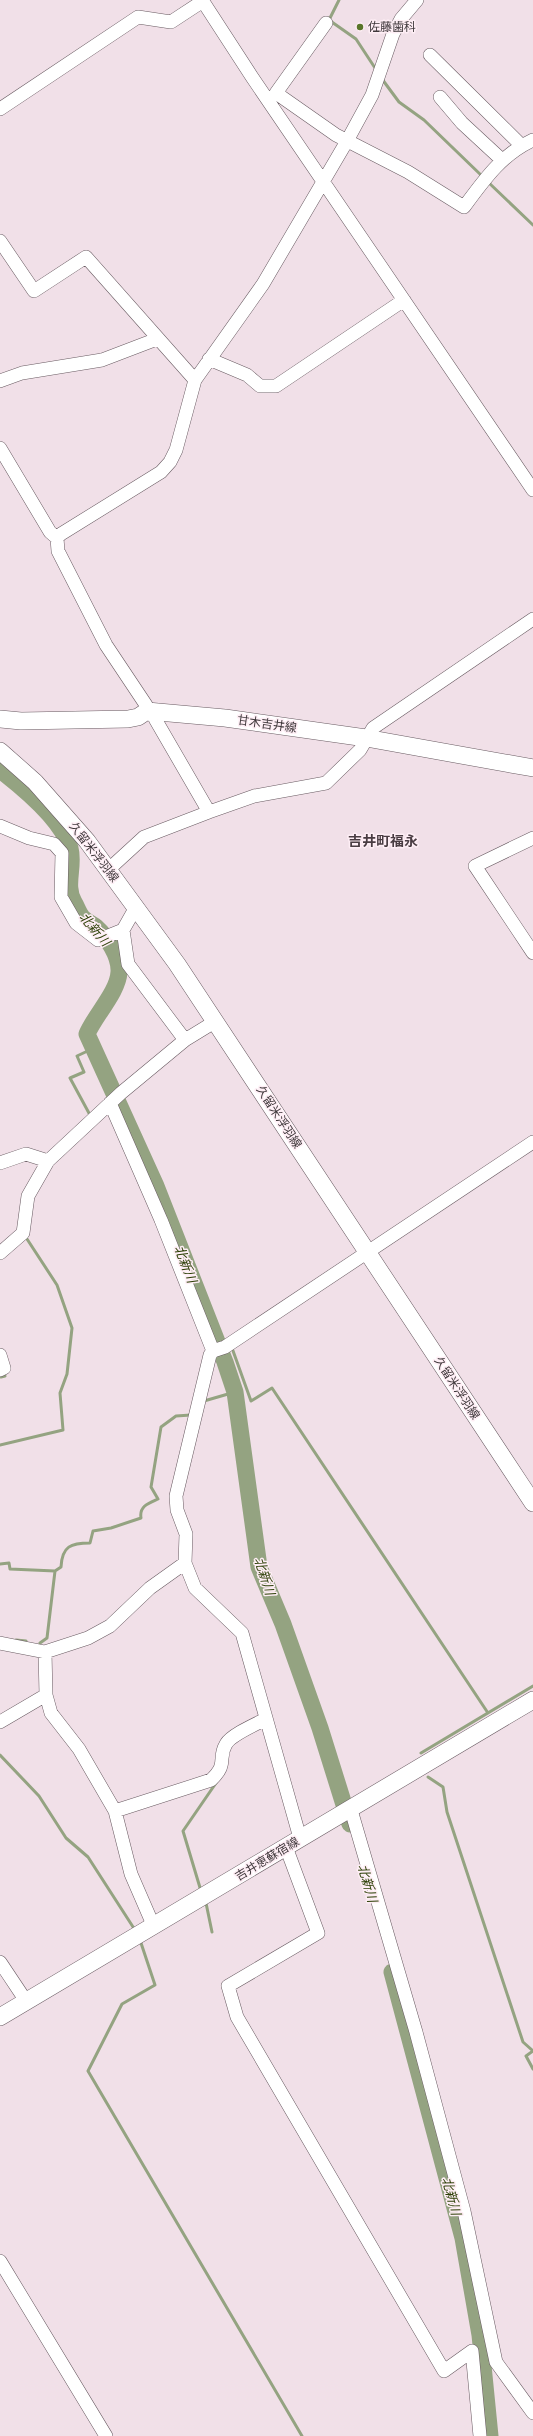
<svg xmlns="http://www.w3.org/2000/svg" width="533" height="2436" font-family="'DejaVu Sans','Noto Sans JP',sans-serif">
<rect width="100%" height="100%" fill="#f1e0e8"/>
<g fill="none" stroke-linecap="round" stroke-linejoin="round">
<path stroke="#94a381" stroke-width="3" d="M339 0 329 20 356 39 377 71
M382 79 399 102 424 120 482 176
M488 182 533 225
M89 1116 90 1115 70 1078 84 1072 77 1056 94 1048
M232 1348 251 1401 272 1388 488 1713
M1 1377 5 1376
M204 1401 235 1392
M0 1445 63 1430 60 1393 67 1374 72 1328 57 1285 27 1239
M0 1564 9 1563 10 1569 55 1571 61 1567C62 1546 71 1543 90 1543L93 1531 111 1528 141 1518C139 1506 149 1503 158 1499L151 1487 161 1427 176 1416 191 1415
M16 1640 26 1641
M40 1643 47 1638 55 1571
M421 1753 533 1686
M0 1755 39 1796 66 1838 88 1857 135 1930
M428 1777 443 1787 447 1812 523 2042 533 2051 526 2056 533 2069
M201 1891 183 1831 216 1783
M206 1903 212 1932
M140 1940 155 1985 122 2004 88 2071 302 2436"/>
<path stroke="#94a381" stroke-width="17" d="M0 770C22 787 62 820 70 848 75 866 64 885 74 902 77 907 79 914 83 918 87 922 92 924 96 927 107 937 120 956 119 972 118 992 95 1015 87 1034L156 1186 225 1362 235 1392 259 1567 283 1624 320 1728 350 1824
M392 1972 463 2238 480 2335 490 2436"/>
<g stroke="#695b62" stroke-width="14">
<path id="minor" d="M202 0 252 77 533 490
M417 0 401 19 393 34 372 95 347 141 263 284 195 380 176 450 170 462 161 472 61 534 57 538 58 551 106 645 146 705 147 711 154 717 209 812 254 796 326 783 360 750 373 728 533 619
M326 23 276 93 336 135 408 172 464 207C484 180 502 154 533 140
M430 55 521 145
M440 97 462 123 502 160
M0 109 138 17 171 22 203 1
M0 241 34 291 86 257 195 380
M209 359 247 375 260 386H276L404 300
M0 381 22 373 102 360 157 339
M0 448 50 532 57 538
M0 826 29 838 54 844 62 853 61 897 76 923 98 940 123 930 136 907
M533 838 475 866 533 953
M108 870 144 837 209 812
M123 930 128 964 185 1040
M110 1103 161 1220 213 1351
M0 1163 26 1154 48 1161
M0 1253 23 1233 28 1196 48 1161 121 1093 185 1040 216 1021
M0 1355 4 1368 0 1370
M0 1643 45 1652 88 1638 110 1626 150 1588 185 1563
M45 1652 46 1695 51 1713 79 1749 115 1811 131 1874 154 1927
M0 1722 46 1695
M351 1810 416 2032 464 2211 496 2362 533 2413
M115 1811 211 1780C229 1763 217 1759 226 1744 231 1735 256 1724 266 1719
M300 1838 242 1633 195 1588 185 1563 186 1534 177 1510 176 1496 210 1355 213 1351 225 1347 533 1142
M286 1847 318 1933 228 1986 237 2017 444 2371 472 2351 480 2436
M0 1962 26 2001
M0 2261 106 2436"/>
</g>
<g stroke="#695b62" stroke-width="18">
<path id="major" d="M0 719 21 721 128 719 138 717 147 711 225 718 366 738 533 768
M0 751 35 782 87 841 177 964 533 1503
M0 2017 533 1700"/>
</g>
<use href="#minor" stroke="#fff" stroke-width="13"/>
<use href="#major" stroke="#fff" stroke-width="17"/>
</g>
<circle fill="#597529" stroke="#feeef5" stroke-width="1.5" cx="360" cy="27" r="4"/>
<g text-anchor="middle" stroke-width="3" stroke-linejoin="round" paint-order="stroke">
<g font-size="12" fill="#3e373a" stroke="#feeef5" text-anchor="start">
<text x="368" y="31">佐藤歯科</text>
</g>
<g font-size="12" fill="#3e373a" stroke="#feeef5">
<text transform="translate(267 724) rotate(8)" y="4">甘木吉井線</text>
<text transform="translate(94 852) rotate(52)" y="4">久留米浮羽線</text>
<text transform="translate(279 1117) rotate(57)" y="4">久留米浮羽線</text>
<text transform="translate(457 1388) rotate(57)" y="4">久留米浮羽線</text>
<text transform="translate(267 1859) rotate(-31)" y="4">吉井恵蘇宿線</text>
</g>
<g font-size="13" font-style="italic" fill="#2d4007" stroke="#feeef5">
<text transform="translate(95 929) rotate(49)" y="5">北新川</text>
<text transform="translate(186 1264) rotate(69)" y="5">北新川</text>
<text transform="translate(265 1576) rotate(72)" y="5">北新川</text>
<text transform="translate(368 1883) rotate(74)" y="5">北新川</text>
<text transform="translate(452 2196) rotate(75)" y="5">北新川</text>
</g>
<g font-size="14" font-weight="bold" fill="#493c42" stroke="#feeef5">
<text x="383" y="846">吉井町福永</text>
</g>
</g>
</svg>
